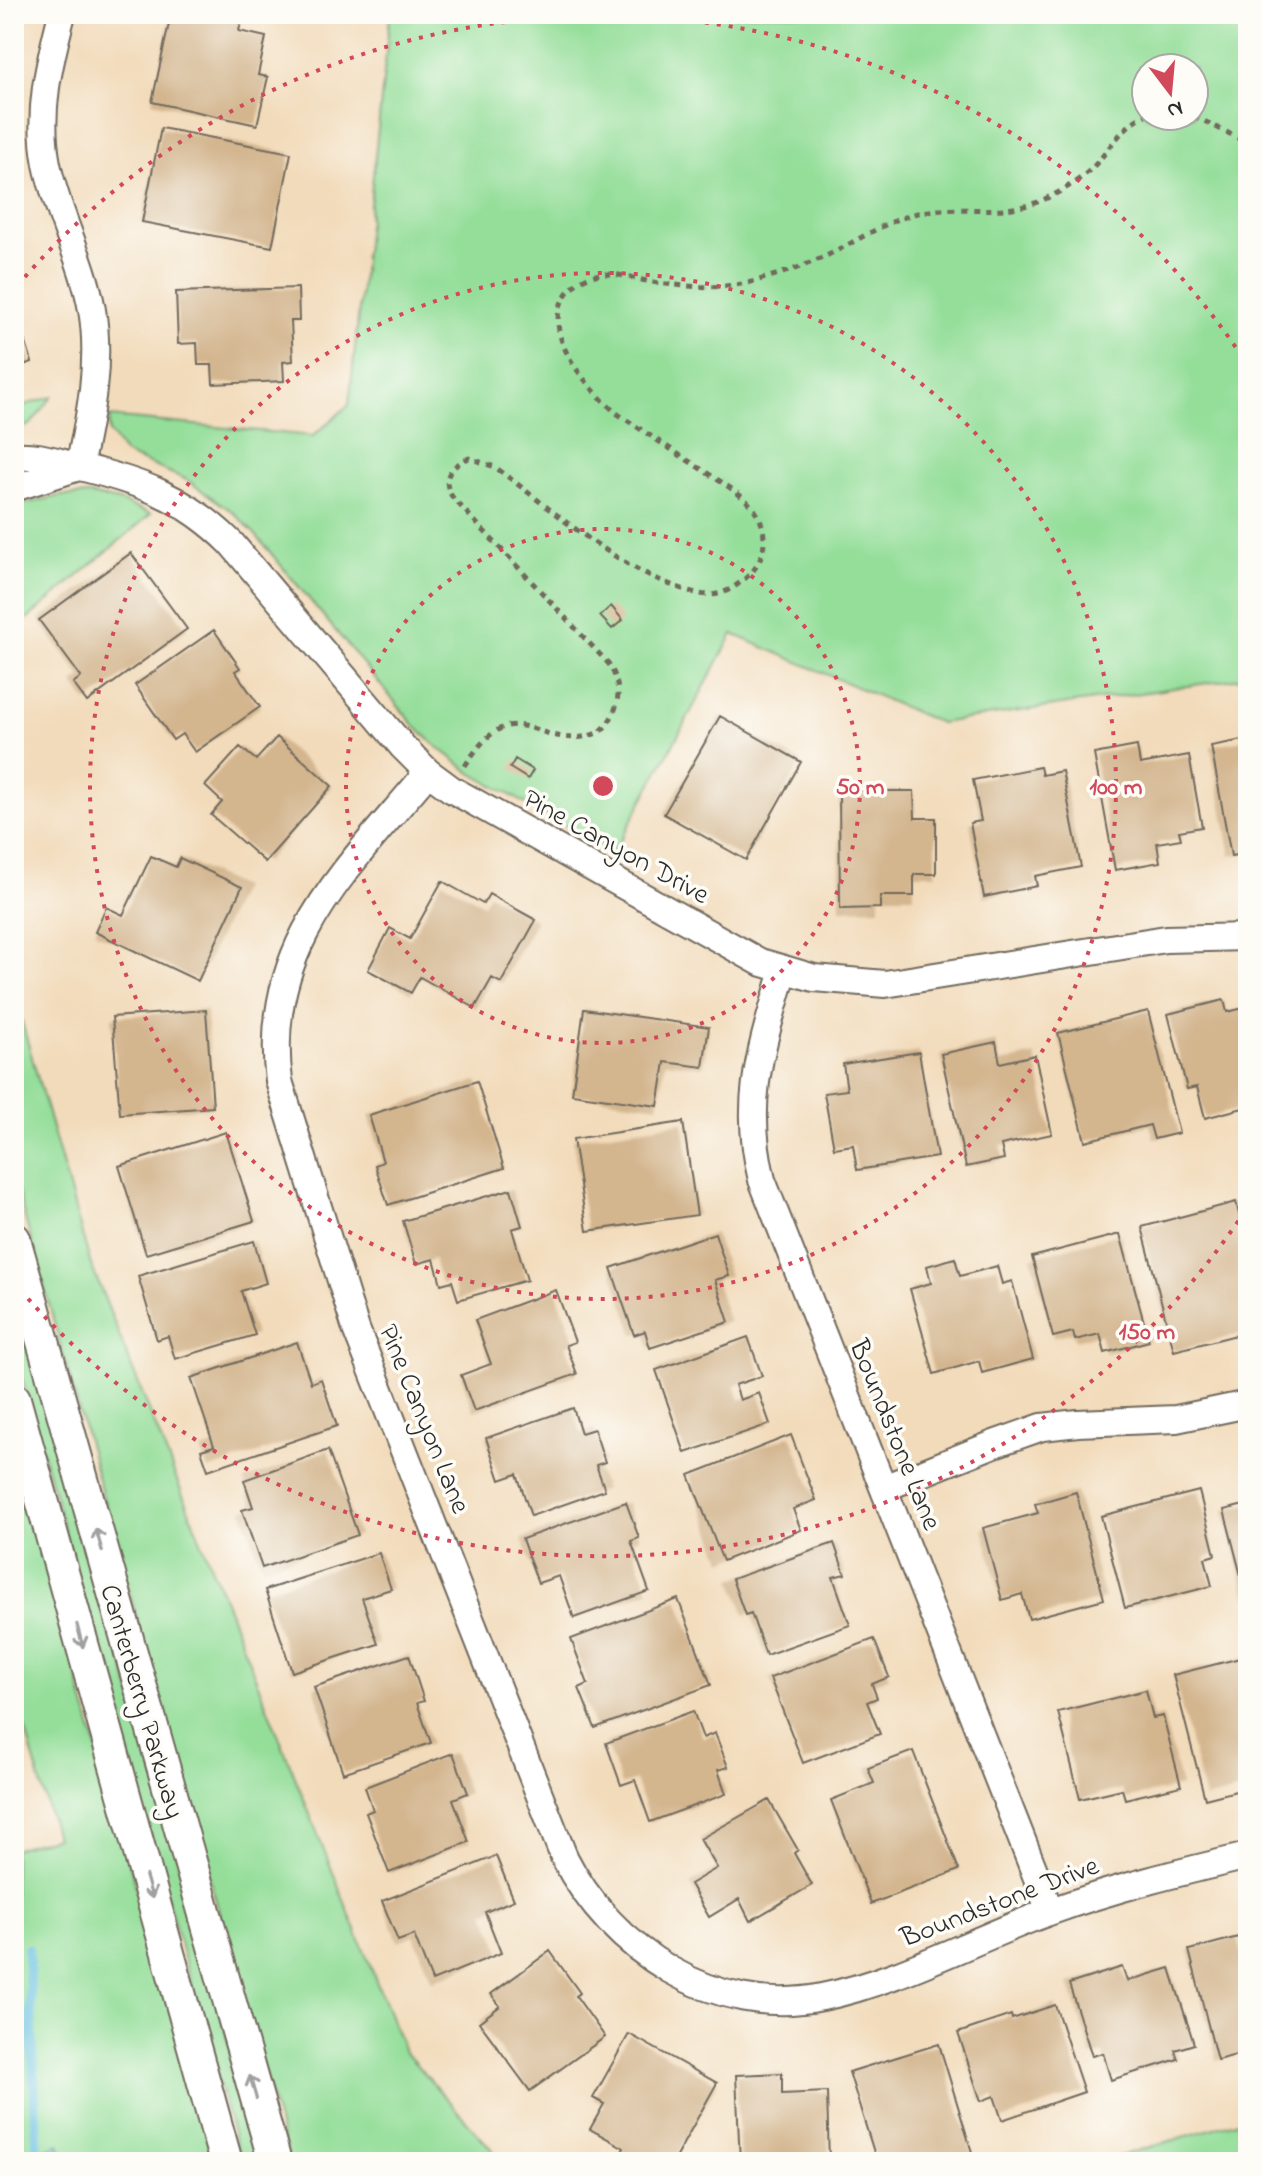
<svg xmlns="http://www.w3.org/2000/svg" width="1262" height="2176" font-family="'Indie Flower',sans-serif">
<rect width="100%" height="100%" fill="#fdfcf7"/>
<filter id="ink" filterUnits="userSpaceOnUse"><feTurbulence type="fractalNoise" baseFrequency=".0125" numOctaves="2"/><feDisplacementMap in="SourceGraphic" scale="16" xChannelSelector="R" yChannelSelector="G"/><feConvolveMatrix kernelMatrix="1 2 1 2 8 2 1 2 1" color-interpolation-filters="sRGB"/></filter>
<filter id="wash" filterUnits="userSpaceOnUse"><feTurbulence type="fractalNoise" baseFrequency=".006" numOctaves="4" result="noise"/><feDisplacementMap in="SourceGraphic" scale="32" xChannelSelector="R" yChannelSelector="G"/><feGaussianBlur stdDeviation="1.8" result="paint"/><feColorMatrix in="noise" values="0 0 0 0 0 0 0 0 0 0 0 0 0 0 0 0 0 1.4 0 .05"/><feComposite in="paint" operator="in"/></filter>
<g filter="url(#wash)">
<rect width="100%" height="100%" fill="#f2dbbb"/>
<path fill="#94de9a" stroke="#608462" stroke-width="2" fill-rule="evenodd" d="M390 14H1248V677L940 723 733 634 614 853 471 773 435 745 414 725 255 534 233 512 185 479 125 454 109 432 110 417 313 436 349 405ZM1146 68H1194V116H1146Z
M52 397 31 424 14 432V408Z
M90 495 119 501 151 514 14 630V506L60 496Z
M14 994 90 1262 404 2051 503 2162H289L14 1179Z
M14 1273 262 2162H241L14 1350Z
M14 1452 213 2162H14V1849L56 1837 14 1689Z
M1248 2118V2162H1099Z"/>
<path fill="#64bfe2" stroke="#487586" stroke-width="2" d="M59 2144 66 2162H14Z"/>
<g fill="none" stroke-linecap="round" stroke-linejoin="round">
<path stroke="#64bfe2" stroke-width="10" d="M28 1949 38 2162"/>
</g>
<g id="blocks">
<path fill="#d3b58e" d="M171 14H222L242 18 239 31 266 37 258 75 268 77 257 125 152 102Z
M161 128 291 153 272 247 142 222Z
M298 288 299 321H291L293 361 283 362 284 381 213 384 212 365H198L197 343 178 344 176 292Z
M20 324 32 362 14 368V326Z
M14 368 22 394 14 396Z
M131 553 187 629 87 702 73 683 81 677 39 620Z
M611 606 623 620 612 629 600 616Z
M214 630 240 668 235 671 260 707 195 752 182 734 173 740 135 685Z
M720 716 801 762 746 860 664 814Z
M277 737 332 786 265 862 211 815 222 802 205 786 240 747 256 760Z
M1248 739V853L1231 856 1211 746Z
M1137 746 1140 764 1189 755 1202 827 1179 831 1181 839 1157 843 1160 862 1115 870 1094 754Z
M515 759 533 770 528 779 510 768Z
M1040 767 1042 775 1062 771 1081 867 1035 876 1037 886 984 897 970 823 981 821 973 780Z
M839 791H914L915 818H936V874H914V896H880V908L840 909Z
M151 856 176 867 180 858 242 887 198 981 95 932 106 907 123 915Z
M442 881 483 904 489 894 536 920 501 983 492 978 475 1008 420 977 411 993 368 970 390 928 410 939Z
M1224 1000 1227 1012 1248 1007V1125L1243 1108 1205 1118 1197 1087 1187 1089 1168 1014Z
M584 1009 709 1027 703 1067 665 1062 658 1106 572 1094Z
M206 1010 213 1107 120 1114 112 1017Z
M1148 1011 1179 1133 1154 1139 1150 1125 1085 1141 1058 1033Z
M996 1042 1000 1063 1035 1055 1052 1134 1001 1145 1004 1159 966 1167 941 1054Z
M919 1052 937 1157 857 1170 853 1145 834 1148 824 1093 847 1090 843 1064Z
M477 1081 504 1168 388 1205 375 1165 383 1162 369 1115Z
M683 1122 697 1215 587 1231 573 1139Z
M226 1132 254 1221 146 1254 119 1166Z
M511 1189 522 1226 512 1229 527 1280 458 1300 452 1281 441 1284 434 1259 416 1264 403 1221Z
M1236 1202 1248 1250V1332L1174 1351 1142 1227Z
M715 1233 729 1276 715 1280 729 1322 650 1348 645 1331 634 1335 611 1268Z
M1120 1234 1149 1341 1105 1353 1100 1334 1075 1340 1073 1332 1053 1337 1032 1257Z
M254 1241 266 1283 241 1291 255 1335 175 1359 168 1336 157 1340 138 1276Z
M955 1258 960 1276 997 1266 1002 1284 1012 1281 1033 1359 982 1373 979 1361 934 1374 910 1289 931 1283 927 1266Z
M556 1290 575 1342 566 1345 577 1374 474 1411 461 1375 491 1364 475 1320Z
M748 1337 762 1376 735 1385 740 1400 759 1393 770 1424 685 1453 656 1370Z
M297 1342 311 1383 321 1379 337 1426 208 1470 201 1450 214 1446 191 1378Z
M573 1408 581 1433 594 1429 605 1462 596 1465 605 1490 531 1516 517 1474 500 1480 486 1438Z
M791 1435 816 1500 793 1509 801 1530 723 1561 689 1475Z
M328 1450 358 1535 262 1568 242 1510 253 1507 244 1480Z
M1199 1491 1215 1555 1205 1558 1212 1586 1125 1608 1101 1516Z
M1076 1492 1104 1599 1029 1619 1022 1594 1002 1600 983 1528 1038 1513 1035 1504Z
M626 1502 639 1538 631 1541 649 1591 574 1618 559 1576 538 1583 522 1539Z
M1248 1504V1599H1247L1224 1510Z
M834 1543 845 1574 833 1577 850 1625 766 1655 751 1613 745 1615 732 1579Z
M379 1553 391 1589 362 1598 378 1644 292 1672 265 1590Z
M678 1599 711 1685 595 1728 579 1688 588 1684 571 1639Z
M874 1639 889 1677 872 1684 877 1698 867 1702 880 1734 803 1763 770 1678Z
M409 1655 424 1701 417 1703 431 1743 343 1773 314 1687Z
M1248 1656V1788L1205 1799 1173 1675Z
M1146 1690 1153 1718 1163 1716 1181 1786 1125 1799 1122 1789 1080 1799 1058 1712Z
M693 1711 703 1738 715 1733 728 1767 718 1770 726 1794 650 1822 635 1780 621 1785 606 1743Z
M913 1751 959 1870 871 1904 831 1800 874 1783 868 1768Z
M453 1753 468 1793 453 1799 469 1842 389 1873 366 1813 373 1810 365 1787Z
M769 1800 798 1850 794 1853 812 1885 750 1921 739 1899 709 1917 690 1884 717 1868 700 1839Z
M496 1856 514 1900 485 1912 501 1953 432 1981 414 1935 398 1941 382 1901Z
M1238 1937 1246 1967 1248 1966V2052L1217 2060 1189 1950Z
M550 1951 580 1993 576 1996 605 2037 530 2091 479 2022 500 2006 491 1994Z
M1122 1967 1127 1981 1170 1968 1194 2044 1175 2050 1178 2059 1111 2080 1103 2053 1092 2056 1069 1984Z
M1055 2005 1084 2092 1002 2120 994 2096 981 2101 958 2033 1011 2015 1012 2019Z
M629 2034 717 2083 673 2162H665L654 2156 651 2162H628L619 2157 624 2148 590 2129 604 2104 593 2098Z
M939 2044 975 2162H946V2160L937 2162H877L849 2072Z
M782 2073V2094L827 2092 829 2162H740L736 2075Z"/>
</g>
</g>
<g filter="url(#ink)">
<use href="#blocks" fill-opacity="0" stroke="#71695d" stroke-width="2"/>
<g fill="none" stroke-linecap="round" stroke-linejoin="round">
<g stroke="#71695d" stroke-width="30">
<path id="minor" d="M62 14C49 64 37 112 47 164 57 214 83 259 92 310 101 362 90 416 79 467
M14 456C36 454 55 461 76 466 138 481 184 496 231 543L403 747 428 772 451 789 760 962 814 978 885 984 1166 939 1248 937
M14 488 79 467
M428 772C349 868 261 944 279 1081L356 1329 564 1857C611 1950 715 2019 822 1997 897 1982 977 1938 1049 1912 1114 1888 1181 1872 1248 1856
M784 970C762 1047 742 1099 762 1180L1050 1911
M884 1488 994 1444 1042 1427 1078 1423 1176 1419 1248 1404"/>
</g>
<g stroke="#71695d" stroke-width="36">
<path id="tertiary" d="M14 1239 275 2162
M14 1399 226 2162"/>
</g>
<path stroke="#71695d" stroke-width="5" stroke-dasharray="6 6" stroke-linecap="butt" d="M1194 116 1248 143
M465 766C518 682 537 758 600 732 620 713 624 686 608 663L453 498C440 479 450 466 469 458L495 467C557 513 624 576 700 594 720 598 735 588 749 575 767 558 769 529 754 509 740 492 719 481 701 469 672 450 643 431 615 412 586 385 538 333 567 293 572 286 583 278 592 276 610 270 634 279 652 282 685 287 722 290 755 281 777 275 803 267 824 257 854 243 885 221 918 213 962 203 1007 219 1049 197 1064 190 1078 181 1090 170 1108 153 1122 124 1146 115"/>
<use href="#minor" stroke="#fff" stroke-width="26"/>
<use href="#tertiary" stroke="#fff" stroke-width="32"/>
</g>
<defs><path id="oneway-shaft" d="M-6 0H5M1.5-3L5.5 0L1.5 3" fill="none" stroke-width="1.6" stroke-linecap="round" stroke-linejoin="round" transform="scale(2)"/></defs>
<g stroke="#a0a0a0">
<use href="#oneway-shaft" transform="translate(99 1540) rotate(-106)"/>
<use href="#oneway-shaft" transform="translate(80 1636) rotate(75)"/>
<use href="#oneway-shaft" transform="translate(149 1887) rotate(74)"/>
<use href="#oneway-shaft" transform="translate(253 2087) rotate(-106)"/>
</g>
</g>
<g fill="none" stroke="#d1495b" stroke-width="4" stroke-dasharray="4 8">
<circle cx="603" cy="786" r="257"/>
<circle cx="603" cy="786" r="513"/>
<path d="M1245 1211A770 770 0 0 1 17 1286M17 286A770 770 0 0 1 1245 361"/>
</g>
<g text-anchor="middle" stroke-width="7" stroke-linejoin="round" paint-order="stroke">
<g font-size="28" fill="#2b2b2b" stroke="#fdfcf7">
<text transform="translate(617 845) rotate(29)" y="10">Pine Canyon Drive</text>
<text transform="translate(426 1418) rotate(68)" y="10">Pine Canyon Lane</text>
<text transform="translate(897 1434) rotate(68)" y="10">Boundstone Lane</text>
<text transform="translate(144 1701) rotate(74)" y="10">Canterberry Parkway</text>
<text transform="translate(999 1900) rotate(-21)" y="10">Boundstone Drive</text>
</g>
</g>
<circle cx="603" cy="786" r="12" fill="#d1495b" stroke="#fdfcf7" stroke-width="4"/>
<g font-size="24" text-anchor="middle" font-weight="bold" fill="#d1495b" stroke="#fdfcf7" stroke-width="7" stroke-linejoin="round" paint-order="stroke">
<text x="860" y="794">50 m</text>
<text x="1116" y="794">100 m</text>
<text x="1147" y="1339">150 m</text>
</g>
<rect width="1262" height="2176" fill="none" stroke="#fdfcf7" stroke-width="48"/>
<g transform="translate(1170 92) rotate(164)"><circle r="38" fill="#fdfcf7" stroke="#a9a8a5" stroke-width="2"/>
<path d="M0-6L14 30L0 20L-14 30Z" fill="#d1495b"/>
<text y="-12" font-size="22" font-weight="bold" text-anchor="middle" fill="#2b2b2b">N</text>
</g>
</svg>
